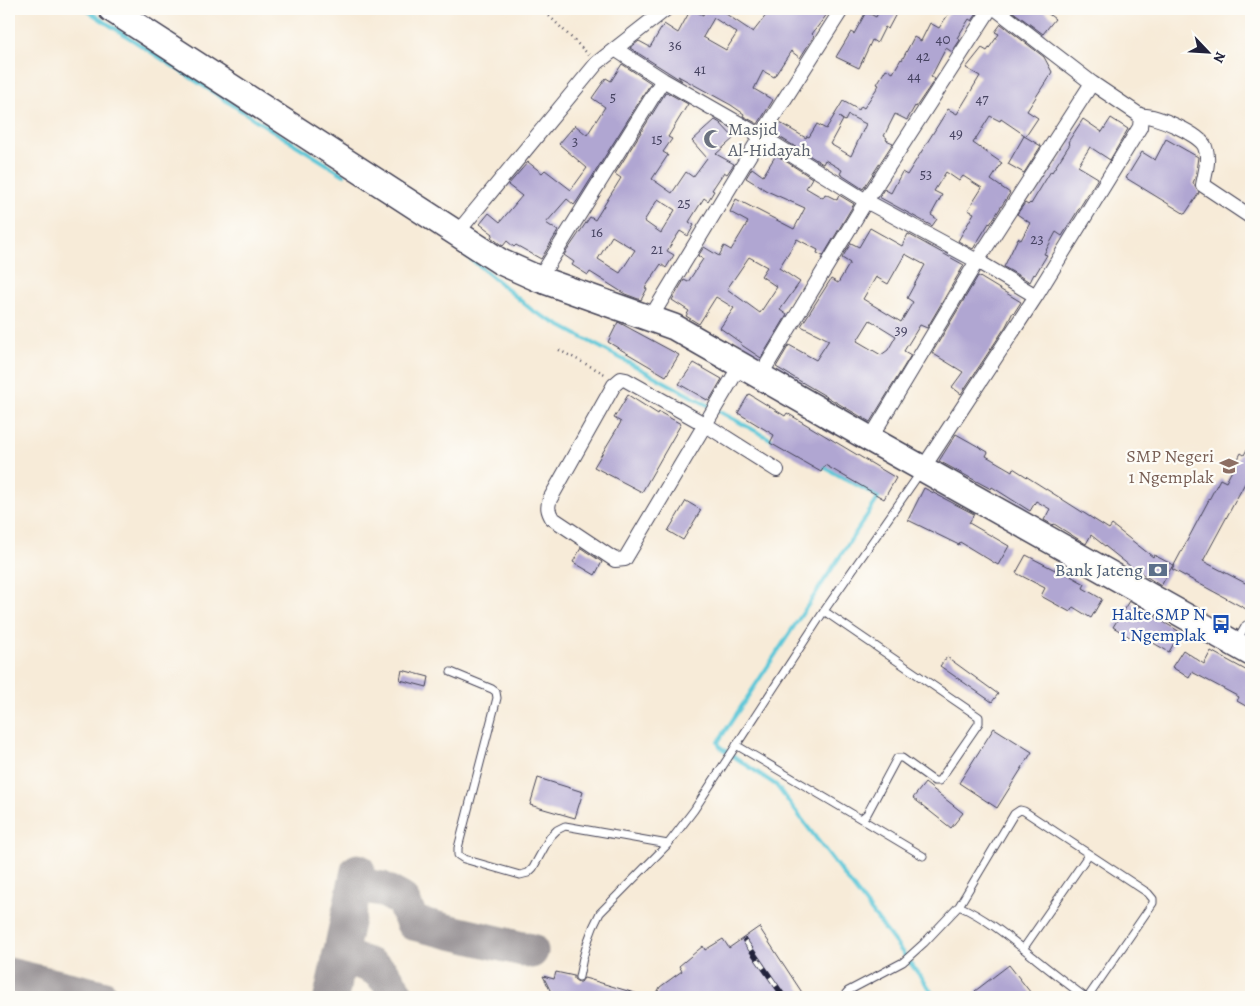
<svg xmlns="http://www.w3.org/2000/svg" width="1260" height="1006" font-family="Alegreya,serif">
<rect width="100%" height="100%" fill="#fdfcf7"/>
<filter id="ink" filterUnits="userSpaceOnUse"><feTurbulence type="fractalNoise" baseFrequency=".02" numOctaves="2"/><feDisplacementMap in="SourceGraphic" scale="10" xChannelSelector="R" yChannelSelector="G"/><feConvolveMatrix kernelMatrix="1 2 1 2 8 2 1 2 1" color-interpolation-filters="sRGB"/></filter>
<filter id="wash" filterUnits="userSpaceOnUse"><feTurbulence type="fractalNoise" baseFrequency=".0096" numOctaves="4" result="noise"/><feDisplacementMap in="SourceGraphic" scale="20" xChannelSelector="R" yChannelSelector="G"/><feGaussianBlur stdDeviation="1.12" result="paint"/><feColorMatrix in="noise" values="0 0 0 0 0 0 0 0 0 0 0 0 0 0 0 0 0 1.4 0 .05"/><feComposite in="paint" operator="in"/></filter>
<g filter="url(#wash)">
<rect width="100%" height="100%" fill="#f7ebd8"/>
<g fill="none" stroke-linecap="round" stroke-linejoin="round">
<path stroke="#5dc7d8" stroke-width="4" d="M85 9 256 120 344 175
M459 249 533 311 776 442
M820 465 879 497 718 742 720 747 776 785 936 997"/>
<path stroke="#8c868a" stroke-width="35" d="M356 884 382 889 402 900 413 923 531 951
M339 957C370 964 382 966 397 996L395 997
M9 975 102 997
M331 997 358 871"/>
</g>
<g id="blocks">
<path fill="#b0a6d2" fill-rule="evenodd" d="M691 9 703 15 704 12 700 9H730L726 14 753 32 771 9H831L812 34 814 36 800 58 791 51 774 77 763 71 754 89 773 100 758 124 743 116 744 114 731 105 678 76 682 81 630 48 639 41 650 47 664 24 678 33ZM714 18 737 33 726 50 703 37Z
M880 9H891L897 12 888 29 885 27 877 43 872 40 859 68 836 57 851 32 854 34 866 12 876 17Z
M952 9H980L972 21 969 19 957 38 960 40 952 52 946 48 931 77 935 79 916 107 915 106 907 120 895 114 884 136 887 138 886 140 893 143 863 189 840 174 842 170 825 160 823 164 773 133 780 123 806 138 807 136 809 137 817 124 826 129 843 101 859 110 861 106 864 108 879 85 877 84 886 69 893 73 901 59 902 60 914 37 921 41 930 23 939 28ZM848 115 866 124 851 156 830 144 843 120 839 117 845 121Z
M1014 9H1042L1055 19 1043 34 1012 11Z
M1001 24 1044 57 1052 72 1027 111 1038 118 1026 136 1001 119 1000 121 990 116 973 143 1002 163 991 180 1010 193 990 224 989 223 973 249 958 241 974 213 968 210 982 188 963 176 959 181 946 172 934 191 942 195 931 215 937 219 932 226 879 197 884 189 891 193 902 172 907 175 948 109 957 114 980 76 966 68 982 48 987 51 999 34 995 32Z
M622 64 651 83 577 201 574 205 567 199 546 223 558 231 541 259 516 245 514 247 507 241 503 246 500 244 491 237 493 234 480 224 489 213 500 222 522 196 508 185 528 162 542 173 545 170 571 190 587 168 559 144 575 125 587 135 605 107 592 98 606 78 611 81Z
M666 92 688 104 668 137 672 139 663 152 668 155 652 179 672 193 686 172 693 177 707 158 692 141 715 120 720 123 734 138 716 154 734 164 727 174 724 172 712 190 714 191 708 201 704 198 689 222 694 225 688 236 680 231 667 251 674 255 666 268 661 264 645 288 647 289 641 300 625 294 590 272 588 275 572 265 574 262 564 255 590 217 595 220 621 178 615 174ZM658 199 675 210 661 233 644 221ZM612 236 635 250 620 273 598 259Z
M1111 118 1128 129 1110 160 1090 147 1078 166 1098 178 1062 236 1056 232 1044 254 1047 255 1035 275 1034 274 1030 282 1004 267 1018 238 1021 240 1030 223 1017 214 1025 203 1028 205 1030 203 1031 204 1051 171 1052 172 1070 144 1068 142 1083 119 1102 132Z
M1024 136 1041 146 1024 173 1008 164Z
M1166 139 1198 157 1195 178 1193 183 1199 193 1185 214 1126 178 1142 152 1155 160Z
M776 155 812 178 806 188 823 198 825 194 837 200 839 195 854 204 823 256 817 253 818 250 797 239 779 268 800 282 780 310 787 315 761 358 740 344 741 343 720 328 734 308 716 297 699 324 686 316 689 311 672 300 684 280 688 282 703 259 698 256 704 247 719 256 724 246 731 250 748 222 730 212 736 199 794 229 805 208 767 191 746 178 752 168 763 176ZM749 257 767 267 761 276 777 287 760 313 727 289Z
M870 228 902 246 908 234 964 265 927 328 920 325 904 351 911 355 870 422 776 367 789 345 816 360 829 340 801 326 831 279 838 283 850 263 842 258 851 243 859 247ZM905 254 925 265 907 298 913 302 901 322 863 299 876 277 888 284ZM870 320 896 336 888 350 881 355 857 341Z
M978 276 1021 302 1014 313 1013 312 1006 326 961 394 952 387 963 372 932 353Z
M618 322 679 355 666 376 608 342Z
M694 363 722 379 709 401 679 384Z
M749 394 785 416 787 413 896 478 884 499 825 465 821 472 770 443 774 435 738 413Z
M628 395 658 414 659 412 681 424 642 492 594 467 621 422 614 418Z
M956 434 988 452 986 456 1012 471 1013 468 1109 529 1112 525 1153 557 1154 555 1173 565 1161 586 1130 566 1091 535 1086 544 1054 524 1053 525 1044 520 1050 509 1036 501 1030 511 992 487 991 489 939 461Z
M1251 442V472L1203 561 1251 586V599L1246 609 1172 569 1220 479 1226 482 1241 453 1244 455Z
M924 488 974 514 969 523 1009 546 998 565 960 542 959 545 908 520Z
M686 501 701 510 683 540 668 531Z
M581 548 602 562 595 575 573 562Z
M1026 555 1055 570 1056 568 1085 584 1083 588 1102 599 1091 618 1073 607 1070 612 1041 596 1045 588 1016 573Z
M1129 601 1180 632 1169 652 1136 633 1133 639 1113 627Z
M1183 650 1204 664 1211 651 1251 673V709L1237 701 1239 697 1192 672 1189 678 1172 667Z
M947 657 998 694 992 702 940 666Z
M402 670 429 677 427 687 400 680Z
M994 728 1032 752 997 808 959 783Z
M538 778 583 792 575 818 530 805Z
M925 783 963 813 951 828 913 798Z
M759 927 805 997H655L660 987 682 971 679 966 703 946 705 950 723 939 729 948Z
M1009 965 1034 997H980L975 991Z
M556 972 574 976V979L578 982H581L584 978 588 979 641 995V997L553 996 543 976 554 979Z"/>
</g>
</g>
<g filter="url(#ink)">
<use href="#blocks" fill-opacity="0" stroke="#424053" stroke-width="1"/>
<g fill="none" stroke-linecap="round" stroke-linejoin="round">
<g stroke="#424053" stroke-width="9">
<path id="lane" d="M1238 639 1246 625
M451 672 492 689 496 692 497 698 458 848V855L464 859 520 875 528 873 533 868 550 837 557 830 565 826 668 844
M736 745 861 819 867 814 897 758H902L934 781H939L979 723V717L824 611
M861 819 923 856
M959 906 1014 814 1020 810 1024 811 1148 893 1153 899V903L1088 997
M1023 949 1089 854
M579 977C583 954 589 933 600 913L668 844 694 810 824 611 920 473
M843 997 848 991 903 962 924 943 959 906C988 919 1011 939 1036 959 1052 972 1069 985 1085 997"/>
</g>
<g stroke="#424053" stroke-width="16">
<path id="street" d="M615 49 663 80 761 136 866 201 977 261 1036 296
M1141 116C1154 114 1200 134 1205 147 1210 159 1205 173 1203 185L1251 217
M457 233 597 63 666 9
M539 279 663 80
M651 317 761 136 842 9
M741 364 625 559 615 560 552 518C548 511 547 507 550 499L614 385 621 379 626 380 706 425 777 470
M760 376 866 201 990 9
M870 439 977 261 1092 83
M923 468 1036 296 1140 127 1141 116 1092 83 996 9"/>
</g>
<g stroke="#424053" stroke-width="28">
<path id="highway" d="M111 9 501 262 539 279 674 327 870 439 1251 653"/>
</g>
<path stroke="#424053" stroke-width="2.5" stroke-dasharray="1 4" stroke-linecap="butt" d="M542 9 589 55
M559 350 607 375"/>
<use href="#lane" stroke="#fff" stroke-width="7"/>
<use href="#street" stroke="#fff" stroke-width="14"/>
<use href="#highway" stroke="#fff" stroke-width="25"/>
<g stroke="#22223b" stroke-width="5.5">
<path id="rail" d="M745 941 784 997"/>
</g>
<use href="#rail" stroke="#fdfcf7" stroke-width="4" stroke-dasharray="11" stroke-linecap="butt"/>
</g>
</g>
<defs>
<g id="mosque-bare" transform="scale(1.5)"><path d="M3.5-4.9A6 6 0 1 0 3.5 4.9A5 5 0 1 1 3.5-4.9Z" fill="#6b7280" stroke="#fdfcf7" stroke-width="2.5" paint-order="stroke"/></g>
<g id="school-bare" transform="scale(1.5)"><path d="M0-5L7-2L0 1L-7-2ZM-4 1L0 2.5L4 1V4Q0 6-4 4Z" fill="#8d6e63" stroke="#fdfcf7" stroke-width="2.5" paint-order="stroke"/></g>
<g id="bank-bare" transform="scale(1.5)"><path d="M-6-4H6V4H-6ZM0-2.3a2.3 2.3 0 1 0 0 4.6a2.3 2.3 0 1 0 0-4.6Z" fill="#5c6f8a" stroke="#fdfcf7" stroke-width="2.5" paint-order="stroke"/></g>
<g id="bus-bare" transform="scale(1.5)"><path d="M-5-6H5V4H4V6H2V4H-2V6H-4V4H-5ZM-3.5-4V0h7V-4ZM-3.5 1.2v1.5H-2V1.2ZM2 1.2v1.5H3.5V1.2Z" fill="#1a4fb4" stroke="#fdfcf7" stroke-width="2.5" paint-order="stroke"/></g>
</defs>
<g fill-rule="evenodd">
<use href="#mosque-bare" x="713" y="139"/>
<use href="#school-bare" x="1229" y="466"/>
<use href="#bank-bare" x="1158" y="570"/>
<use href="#bus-bare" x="1221" y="624"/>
</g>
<g text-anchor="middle" stroke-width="4.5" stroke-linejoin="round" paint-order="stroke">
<g font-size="15" fill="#464361">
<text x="943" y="44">40</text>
<text x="675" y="50">36</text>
<text x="923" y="61">42</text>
<text x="700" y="74">41</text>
<text x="914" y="81">44</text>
<text x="613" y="102">5</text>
<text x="982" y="104">47</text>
<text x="956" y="138">49</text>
<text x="657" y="144">15</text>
<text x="575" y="146">3</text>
<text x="926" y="179">53</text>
<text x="684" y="208">25</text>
<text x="597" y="237">16</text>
<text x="1037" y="244">23</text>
<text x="657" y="254">21</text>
<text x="901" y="335">39</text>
</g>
<g font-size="18" fill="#5b616d" stroke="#fdfcf7" text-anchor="start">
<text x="728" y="135">Masjid<tspan x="728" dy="21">Al-Hidayah</tspan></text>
</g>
<g font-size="18" fill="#785e54" stroke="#fdfcf7" text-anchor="end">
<text x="1214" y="462">SMP Negeri<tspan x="1214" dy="21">1 Ngemplak</tspan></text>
</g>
<g font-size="18" fill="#4e5e75" stroke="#fdfcf7" text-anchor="end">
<text x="1143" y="576">Bank Jateng</text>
</g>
<g font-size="18" fill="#164399" stroke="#fdfcf7" text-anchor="end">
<text x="1206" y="620">Halte SMP N<tspan x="1206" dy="21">1 Ngemplak</tspan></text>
</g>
</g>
<rect width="1260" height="1006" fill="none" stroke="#fdfcf7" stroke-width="30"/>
<g transform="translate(1208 52) rotate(115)" stroke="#fdfcf7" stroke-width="4" paint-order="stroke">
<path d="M0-4L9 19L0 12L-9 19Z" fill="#22223b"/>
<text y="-8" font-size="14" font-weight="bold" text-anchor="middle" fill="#22223b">N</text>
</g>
</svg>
